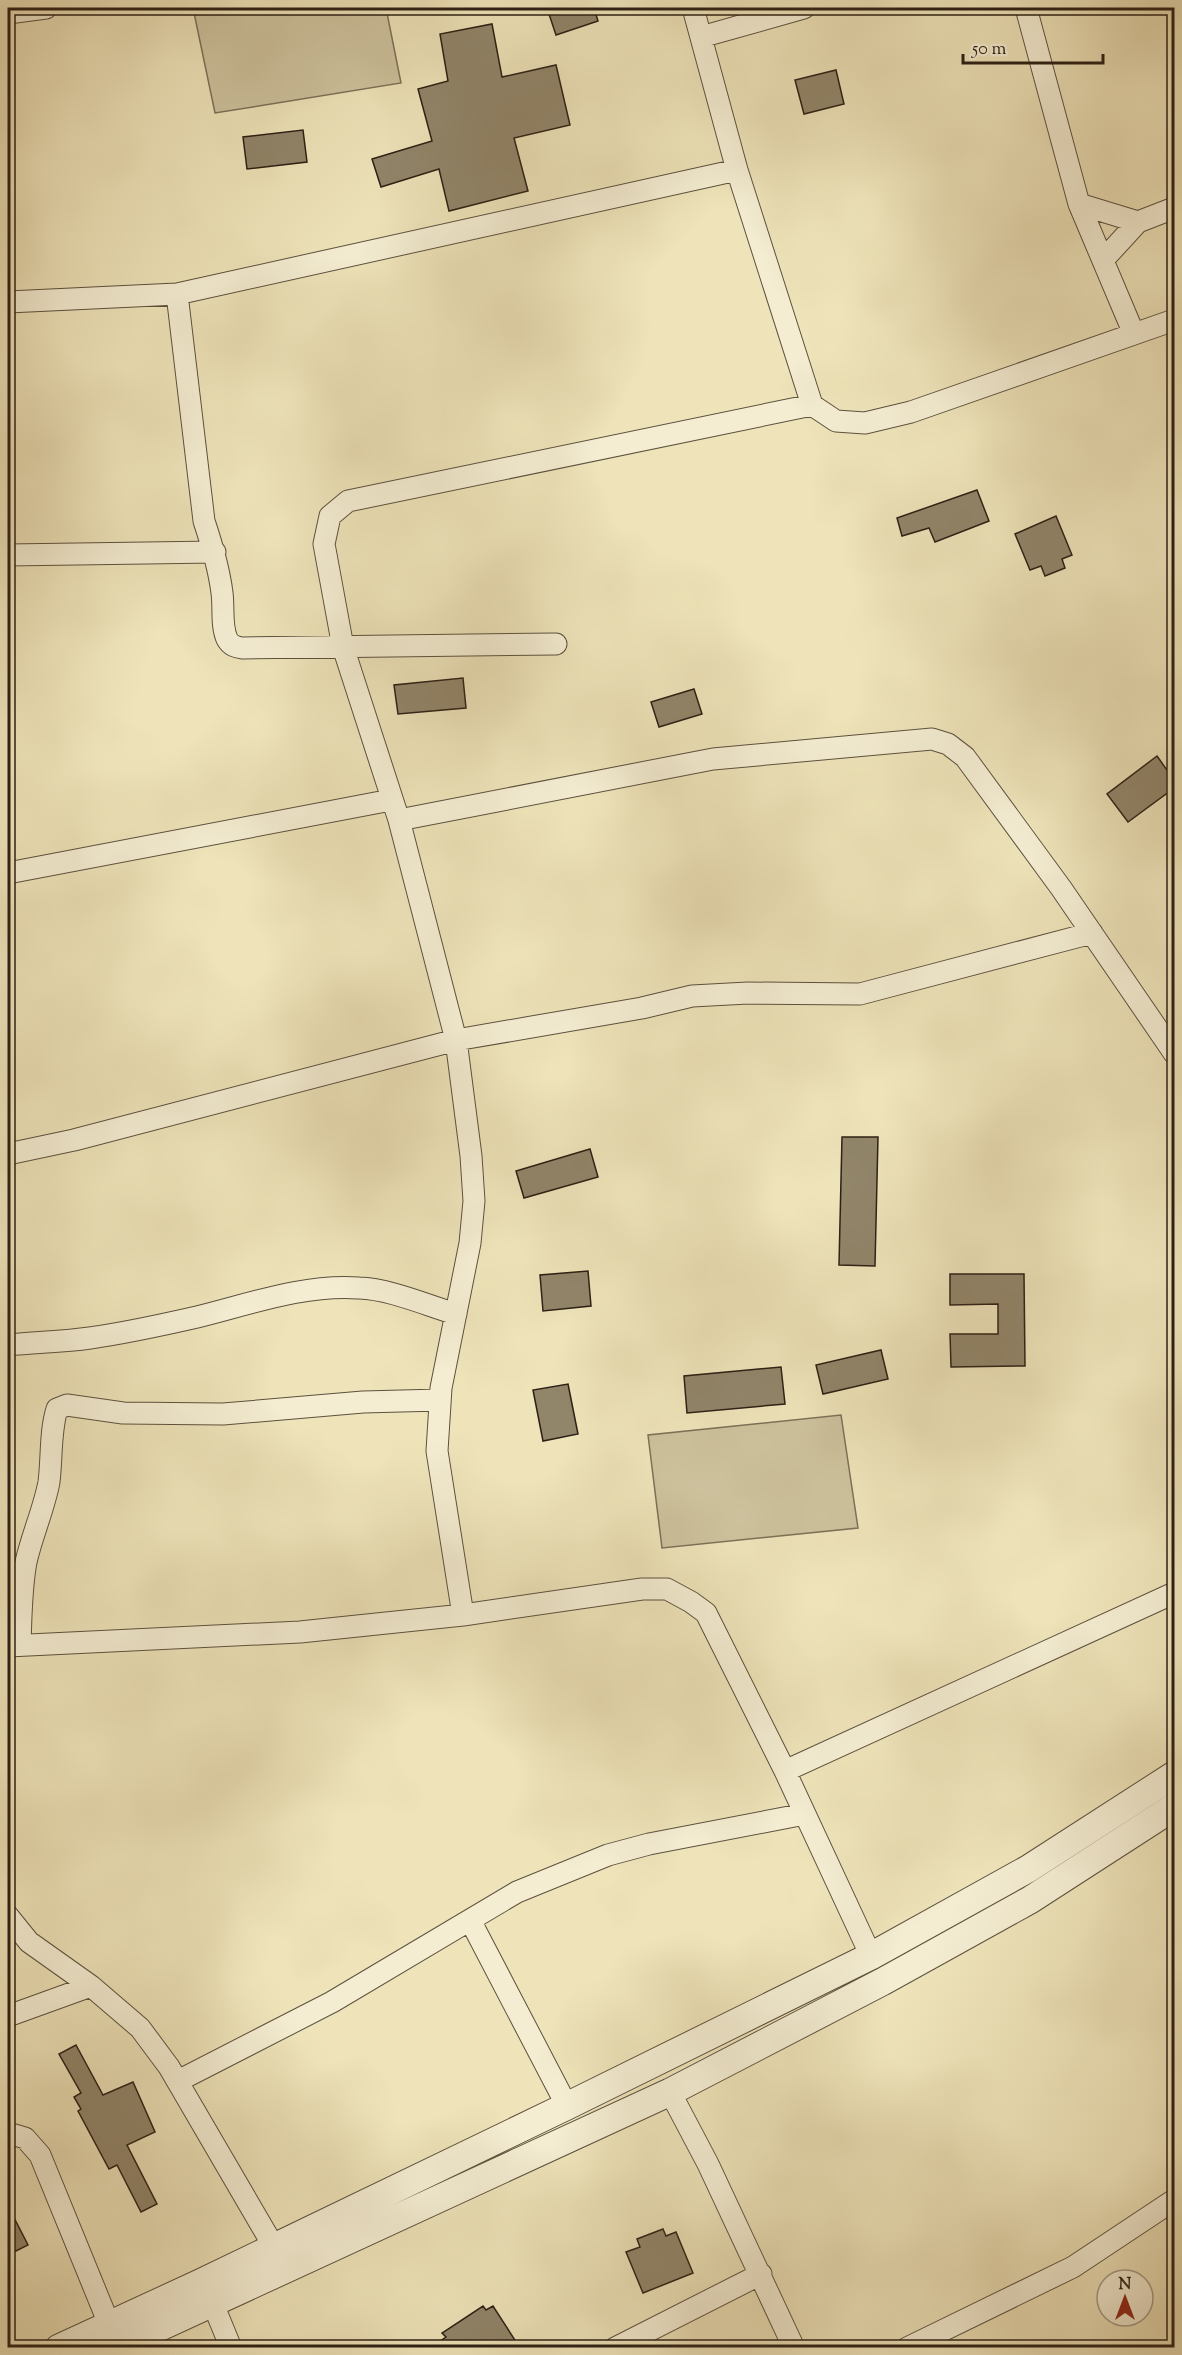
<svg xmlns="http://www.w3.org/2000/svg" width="1182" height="2355" font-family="'Sorts Mill Goudy',serif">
<rect width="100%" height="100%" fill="#eee3b9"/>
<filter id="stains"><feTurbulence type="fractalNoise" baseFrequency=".00333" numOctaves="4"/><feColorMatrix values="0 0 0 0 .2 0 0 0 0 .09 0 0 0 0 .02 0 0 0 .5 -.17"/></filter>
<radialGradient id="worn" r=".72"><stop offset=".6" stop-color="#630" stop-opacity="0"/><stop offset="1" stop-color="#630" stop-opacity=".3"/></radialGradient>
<path fill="#cdc29d" stroke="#7c7159" stroke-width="1.5" d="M193 8H386L401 83 215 113Z
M841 1415 858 1528 662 1548 648 1435Z"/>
<path fill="#91856a" stroke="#2c2015" stroke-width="1.5" d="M547 8H594L598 21 556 35Z
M492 24 502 77 556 65 570 125 514 138 528 191 449 211 439 169 381 187 372 159 432 141 418 89 448 81 440 34Z
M836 70 844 104 804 114 795 80Z
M303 130 307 162 247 169 243 137Z
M977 490 989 521 935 542 929 528 902 536 897 518Z
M1056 516 1072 555 1062 559 1065 568 1045 576 1041 566 1030 570 1015 534Z
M463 678 466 708 398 714 394 685Z
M694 689 702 714 659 727 651 702Z
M1157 756 1174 780V788L1128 822 1107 794Z
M842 1137H878L875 1266 839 1265Z
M590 1149 598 1177 524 1198 516 1171Z
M588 1271 591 1306 543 1311 540 1275Z
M950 1274H1024L1025 1366 951 1367 950 1334H998V1304L950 1305Z
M881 1350 888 1379 823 1394 816 1365Z
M781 1367 785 1404 687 1413 684 1376Z
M568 1384 578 1434 543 1441 533 1390Z
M76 2045 103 2095 133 2082 155 2132 127 2145 157 2204 141 2212 117 2165 109 2169 78 2111 81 2109 74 2097 81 2093 59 2054Z
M8 2206 28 2245 8 2255Z
M663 2229 666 2236 676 2232 693 2273 643 2293 626 2252 640 2247 637 2239Z
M483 2306 486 2310 493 2306 520 2348H430L446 2337 442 2333Z"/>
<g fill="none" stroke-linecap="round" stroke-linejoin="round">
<g stroke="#5c513e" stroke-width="23">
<path id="minor" d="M693 8 737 170 812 405 836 421 865 423 911 412 1174 320
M1026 8 1079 204 1134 334
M8 13 46 8
M701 37 804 8
M1079 204 1138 222
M1103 260 1138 222 1174 208
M177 294 204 521C212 545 219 568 222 593 224 607 221 626 227 639 231 646 236 647 242 648L556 644
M8 302 177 294 737 170
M8 555 215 552
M399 820 713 759 932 739 948 744 965 757 1061 888 1174 1053
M8 873 391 800
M8 1154 74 1140 456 1040 642 1008 692 996 748 993 860 994 1092 933
M8 1345C35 1342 62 1342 90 1338 125 1333 162 1325 197 1317 250 1304 304 1284 359 1288 390 1289 426 1305 456 1314
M463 1615 437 1451 441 1388 470 1243 474 1201 471 1156 456 1040 399 820 343 647 324 544 330 516 348 501 812 405
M20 1645C21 1617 21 1589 26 1562 32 1535 44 1509 49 1482 52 1458 50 1431 57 1409L67 1405 123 1413 223 1414 363 1402 440 1400
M8 1646 300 1632 463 1615 642 1589H667L691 1602 706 1613 785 1771 871 1956
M785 1771 1174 1593
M8 1916 29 1942 91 1986 140 2028 169 2067 274 2247
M470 1920 567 2106
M8 2016 91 1986
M178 2081 332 2002 517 1892 608 1855 649 1844 805 1814
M670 2092 708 2164 794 2348
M8 2133 25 2138 40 2155 109 2324
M213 2304 231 2348
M615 2348 761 2274
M907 2348 1073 2267 1174 2200"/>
</g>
<g stroke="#5c513e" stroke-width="29">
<path id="tertiary" d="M59 2348 200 2283 567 2106 871 1956 1028 1869 1174 1775
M115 2348 670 2092 882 1982 1030 1900 1174 1807"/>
</g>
<use href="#minor" stroke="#f4edd2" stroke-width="21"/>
<use href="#tertiary" stroke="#f4edd2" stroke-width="27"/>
</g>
<rect width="1182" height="2355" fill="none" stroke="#eee3b9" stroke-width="30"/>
<rect x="9" y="9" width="1164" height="2337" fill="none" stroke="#2c2015" stroke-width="3"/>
<rect x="15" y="15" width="1152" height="2325" fill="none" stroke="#2c2015" stroke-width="1.5"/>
<g transform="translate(1125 2298)"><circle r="28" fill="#f4edd2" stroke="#a49b86" stroke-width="1.5"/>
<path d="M0-4.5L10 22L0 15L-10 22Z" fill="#8f2418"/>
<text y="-9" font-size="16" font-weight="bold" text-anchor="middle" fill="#2c2015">N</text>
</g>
<path d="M963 54v9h140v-9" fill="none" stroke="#2c2015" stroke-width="3"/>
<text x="972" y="54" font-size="18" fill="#2c2015" stroke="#f4edd2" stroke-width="4.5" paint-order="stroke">50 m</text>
<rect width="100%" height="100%" filter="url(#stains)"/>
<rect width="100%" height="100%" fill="url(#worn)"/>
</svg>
